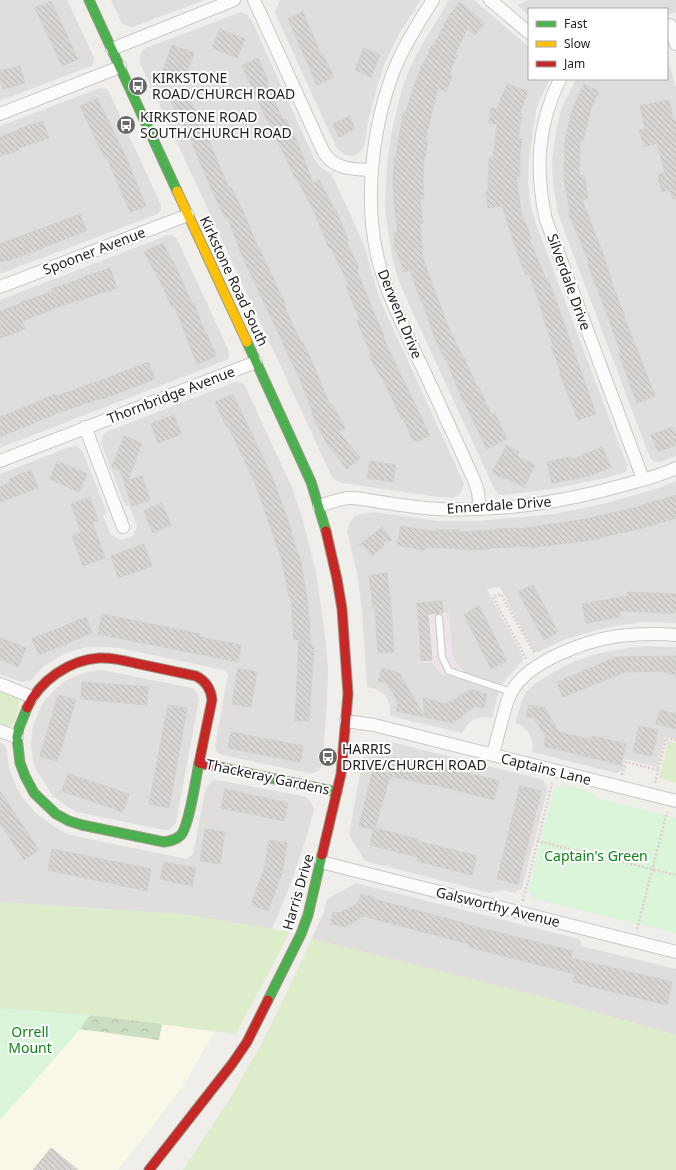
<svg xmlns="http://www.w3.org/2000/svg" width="676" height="1170" font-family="'Noto Sans',sans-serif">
<defs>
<pattern id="forest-crowns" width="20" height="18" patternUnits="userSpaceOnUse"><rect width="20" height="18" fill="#cbdec1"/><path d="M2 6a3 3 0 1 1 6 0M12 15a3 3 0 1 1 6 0" fill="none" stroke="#aebea6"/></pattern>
<pattern id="building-back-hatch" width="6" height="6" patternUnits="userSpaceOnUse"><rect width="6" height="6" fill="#d7d4d2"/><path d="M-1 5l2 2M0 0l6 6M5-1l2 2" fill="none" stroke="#b8b6b4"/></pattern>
</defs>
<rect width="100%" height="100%" fill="#f0eeeb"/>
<path fill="#dfdedc" d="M0 0H67L94 57 93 64 91 66 0 101Z
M111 0H205L133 27 125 25 122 23Z
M280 0H421L399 34 384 65 376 91 368 122 365 144 363 149 354 156 345 155 337 149 275 13Z
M449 0H474L529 47V79H550L540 99 536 110 529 158 528 181 530 203 536 224 627 465 626 472 623 473 606 478 552 489 503 495 498 494 493 486 408 302 398 279 392 257 388 231 385 207 387 162 392 130 402 89 410 67 422 45Z
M529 0H676V12L667 15V9H529V16L517 5Z
M241 12 247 15 251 19 314 158 318 164 322 168 331 174 334 179 364 245 380 300 462 479 464 483 462 490 460 494 453 498 431 496 343 483 335 480 332 477 140 63V59L141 52 146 48Z
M667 57 676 88V456L661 462H654L650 458 558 214 553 183 552 160 556 132 559 118 562 107 576 79H667Z
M100 88 107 89 109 92 161 205V210L158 214 0 274V126Z
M168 235H173L177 239 229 351V358L227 360 0 448V300Z
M235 382H239L244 384 291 485 303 521 316 572 325 635 328 667 327 704 322 766 319 770 313 773H308L222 755 217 752 215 746 228 675 226 672 224 670 119 648 103 647H88L75 650 62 655 43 667 30 681 21 682 0 674V474L69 447 75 446 78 447 83 452 107 513 103 515 111 535 122 540 133 536 137 527 129 505 125 506 101 443 103 435 106 432Z
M676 481V623L641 622 604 628 566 639 538 652 533 650 500 587 487 589 523 658 522 662 506 679 501 687 467 674 457 664 452 655 449 613 417 616 421 663H432L440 673 499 691 492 718 485 717 473 719 466 727 462 733 390 716V705L385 695 376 689 367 687 362 610 357 573 347 531 350 522 354 517 360 514 373 512 437 521H478L554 514 603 504 659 488Z
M644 646 676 647V739L665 736 657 767 625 759 622 771 616 773 532 752 533 744 529 733 521 725 515 723 521 704 526 692 534 684 559 669 578 660 596 654 616 650Z
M102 670 187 687 193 688 198 695 199 699 176 823 169 830H164L77 812 66 806 53 796 35 768 32 755 31 742 33 725 39 711 45 700 55 689 65 681 76 676 88 672Z
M387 741 544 780V783L548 787 522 889 518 890 515 893 502 890 490 893 365 861 349 835 363 757 374 756 378 754 383 748Z
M0 742 4 745 6 748 9 768 16 786 22 797 36 813 49 823 65 833 79 837 187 859 193 854 205 792 207 787 213 780H217L303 796 308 799 313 806 314 810 306 838 291 883 272 929 180 914 0 902Z
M356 883 579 939 581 941V946L676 969V1035L530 994 312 939 324 912 327 899Z"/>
<path fill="#ede4e9" d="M449 613 452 655 457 664 467 674 501 687 499 691 440 673 432 663H420L417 616Z"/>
<path fill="#f8f7e8" d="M90 1015 215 1031 182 1088 118 1170H0V1120L80 1029Z"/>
<path fill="#ddeccb" d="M0 691C6 692 14 694 18 698 22 704 16 724 9 727 6 728 3 726 0 725Z
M668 741 676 743V783L659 778Z
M0 902 180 914 290 932 236 1034 90 1015 0 1008Z
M312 939 530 994 676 1035V1170H183L234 1092 264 1039Z"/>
<path fill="url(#forest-crowns)" d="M0 1008 90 1015 162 1024 159 1040 80 1029 0 1119Z"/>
<path fill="#daf5da" d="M560 784 589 791 597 798 676 818V933L533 899 531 893 528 891 554 788 559 786Z
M0 1008 90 1015 80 1029 0 1120Z"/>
<path fill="url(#building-back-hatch)" stroke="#d3d0cc" d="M51 1 78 59 62 66 35 8Z
M460 2 485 23 475 35 467 29 455 54 457 55 449 75 452 76 446 91 438 88 425 140H428L425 157H424L423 182 424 199H420L423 223 420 224 423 259 447 324 463 358H464L477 387 478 386 492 415 495 413 507 439 487 449 459 392 446 359H445L436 341 422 301H421L410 270 404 272 396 250H395L394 233H398L394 203 393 182 394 157H396L399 136 404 112H406L414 86 422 65H423L432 45H434L450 14Z
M303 12 321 55 323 54 334 77 317 85 288 19Z
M220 29 245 39 237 58 212 48Z
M172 45 194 53 182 84 161 76Z
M364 48 380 55 371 77 355 70Z
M258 58 268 81 266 82 283 120 286 119 297 141 313 183 319 180 335 210H336L348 240 346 241 359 268 356 269 384 336 383 337 430 436 418 441H413L403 417 402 420 382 377 381 378 369 355 371 354 357 321 360 320 346 287 349 285 331 248H329L313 209 296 178H295L286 158 267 120 242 66Z
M20 66 25 83 3 89 0 78V71Z
M507 84 528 91 520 113 522 114 518 138 522 139 520 152V176H516L522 219 524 218 531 239H529L546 279 548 278 596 414 578 420 560 374 561 373 551 346 553 345 543 318 544 317 529 274 526 275 518 255 502 206 488 208 486 191 488 190 489 158H493L497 124 489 123 491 108 497 109Z
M584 84 599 91 591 108 583 141H580L579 176 584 175 588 199 582 200 603 254 612 282H611L625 316H624L655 396 637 403 619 354 621 353 611 327H612L588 265H590L568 212 570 211 564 180 565 141 573 108Z
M186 92 199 118 229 188 231 187 243 211 259 250H260L286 305 284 306 302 344 303 343 314 366 330 405 332 404 345 428 338 431 360 458 347 469 327 444 312 414 313 413 301 382 243 258 228 219H226L214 195 184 125 170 100Z
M97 98 125 155 146 206 130 212 107 158 105 159 80 106Z
M669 100 674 121 676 120V198L673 199 670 190 662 192 658 175 665 173 657 143 644 147 639 130 645 129 640 106Z
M349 116 355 129 339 137 333 124Z
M43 121 49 138 19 148V150L0 156V137L19 130 18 129Z
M80 214 86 231 37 250 7 261 6 260 0 262V244Z
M163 243 177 269 192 304 194 303 205 333 206 332 216 356 197 364 174 305 171 306 160 281 144 252Z
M110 268 117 288 51 309V310L22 321 25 329 0 338V311L22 303 21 302 52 292 51 289 81 279V278Z
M148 362 155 379 102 399V398L63 411 0 437V417L33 404 55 394 56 396 100 381Z
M233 394 273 479 292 532H291L301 562 308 606 311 646H314L309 721H295L299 639 294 640 291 597H289L282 561 255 483 228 426H226L215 402Z
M174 415 181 434 158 443 151 424Z
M673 427 676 434V445L658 452 651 435Z
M124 436 142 443 128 480 142 476 150 500 132 506 120 470 112 467Z
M507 445 519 452 517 456 535 465 524 487 505 477 504 479 492 472Z
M602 447 611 467 589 476 552 483 547 462 570 457 571 460Z
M57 461 87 474 79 492 50 479Z
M370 461 396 465 393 482 367 478Z
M31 470 38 488 0 502V487L10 483 9 479Z
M676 495V518L642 528 590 540 530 548V546L490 548V549L466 550V549L425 547 424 550 397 545 401 526 435 532V530H459V532L496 530V529L520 528V529L586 519 633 508Z
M90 497 98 520 92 522 105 558 83 566 72 536 81 532 71 504Z
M162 503 171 525 153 533 144 511Z
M382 527 392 540 383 542 384 546 372 556 363 545 358 546Z
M144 544 152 566 118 578 111 556Z
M387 573 391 606 394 652 378 653 375 608H373L369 576Z
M533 585 558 632 544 640 518 592Z
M628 592 676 594V613L619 611 620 617 586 623 582 604 628 596Z
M442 601 443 613 428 614 432 660 421 661 417 603Z
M479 606 507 661 491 669 464 614Z
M102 614 200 634V637L241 645 238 662 98 634Z
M86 617 92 633 39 655 32 639Z
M0 638 26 648 18 667 0 659Z
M676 656V675L660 671 625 672 563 697 557 682 617 657Z
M238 668 257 672 251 707 232 704Z
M382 668 399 673 425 717 396 711 398 702 387 683 378 681Z
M82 682 148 687 147 705 81 699Z
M471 690 487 694 484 708 475 706 453 723 425 717 423 698 445 704Z
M58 695 76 700 57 761 40 756Z
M168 705 187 708 169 808 149 804Z
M529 705 545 708 559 732 591 740 592 736 626 744 621 765 544 746 546 737 534 718 526 717Z
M660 710 676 714V729L656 724Z
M639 726 658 730 652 756 633 752Z
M231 732 303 746 300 762 228 748Z
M393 757 443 769V767L499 781 494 800 432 784 431 785 390 776 375 828 418 839 417 841 477 856 472 875 417 861 418 857 370 845 373 829 359 826 373 770 389 774Z
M68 774 129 794 123 812 62 791Z
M520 786 541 791 518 884 497 879Z
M225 789 288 803 284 821 221 808Z
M0 791 39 850 24 860 0 823Z
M205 829 225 832 220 864 200 861Z
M269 840 287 843 282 873 268 911 251 905 265 866Z
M52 849 151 869 147 891 48 870Z
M164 862 196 868 192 886 160 879Z
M361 894 374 897 373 899 464 923V924L573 951 571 958 672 982 667 1005 573 982 575 974 469 947V944L363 916 345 927 330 924 333 912 340 913 350 908 359 902Z
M51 1148 78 1170H33Z"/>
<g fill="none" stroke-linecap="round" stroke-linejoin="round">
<g stroke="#c9c8c7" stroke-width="8">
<path id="lane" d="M439 618 442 657 449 671 511 692"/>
</g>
<g stroke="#c9c8c7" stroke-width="14">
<path id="street" d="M254 0 324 153C336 170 353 169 372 170
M433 0C420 20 407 41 397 63 373 120 363 198 378 259 386 292 402 323 416 354 436 396 455 438 474 480L478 492 480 509
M490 0 529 33
M670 25 676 44
M112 49 234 0
M560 79C537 126 535 170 546 220L643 479
M0 114 120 67
M0 287 188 215
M85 427 123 527
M0 461 256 362
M319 506C329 503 340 498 351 498 361 498 371 501 381 502 400 505 419 508 438 509 501 512 564 502 624 485 641 480 660 476 676 468
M0 684 32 697
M346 721 374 725 676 801
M0 731 17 737
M493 755C496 742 499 730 503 717 505 708 507 699 512 691 529 661 585 641 618 636 637 634 657 633 676 635
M321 862 676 952"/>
</g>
<g stroke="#999a82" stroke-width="11">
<path id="fast" d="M89 0 177 191
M247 342 311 482 326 531
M27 708 19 728 17 737 20 763 25 776 34 793 56 814 69 821 82 825 164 842C170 841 176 840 181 835 189 826 196 778 199 763
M223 768 337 792
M268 1000 301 934 308 915 322 855"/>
</g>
<g stroke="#999a82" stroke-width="11">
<path id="slow" d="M177 191 247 342"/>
</g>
<g stroke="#999a82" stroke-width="11">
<path id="jam" d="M27 708C39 681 69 660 99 658 113 657 126 661 139 664 158 668 177 672 196 676 206 681 211 689 212 700L199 763 223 768
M322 855 341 774 348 694 342 609 337 579 326 531
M149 1170 232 1064 247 1042 268 1000"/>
</g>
<path stroke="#dccecd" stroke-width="2.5" stroke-dasharray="2 2" stroke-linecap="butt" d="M526 659 493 597 501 594 535 654
M622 775 626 762 658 770 666 738 676 740
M655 783 658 770
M537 841 676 875
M523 901 552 783
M637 929 667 812"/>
<use href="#lane" stroke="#fdfcfc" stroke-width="6"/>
<use href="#street" stroke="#fdfcfc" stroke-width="12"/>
<use href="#fast" stroke="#4caf50" stroke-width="9"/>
<use href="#slow" stroke="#ffc107" stroke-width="9"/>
<use href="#jam" stroke="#c62828" stroke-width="9"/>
</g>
<defs>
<g id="bus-disc" transform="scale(1)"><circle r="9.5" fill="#6a6968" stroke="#fff"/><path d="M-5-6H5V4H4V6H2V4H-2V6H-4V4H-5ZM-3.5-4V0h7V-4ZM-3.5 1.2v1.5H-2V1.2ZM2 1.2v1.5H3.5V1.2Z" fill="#fff"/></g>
</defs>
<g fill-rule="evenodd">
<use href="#bus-disc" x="138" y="86"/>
<use href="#bus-disc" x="126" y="125"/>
<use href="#bus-disc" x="328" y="757"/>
</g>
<g text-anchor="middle" stroke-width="4" stroke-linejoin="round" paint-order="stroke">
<g font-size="14" fill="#222" stroke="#fff" text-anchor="start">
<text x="152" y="83">KIRKSTONE<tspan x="152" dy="16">ROAD/CHURCH ROAD</tspan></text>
<text x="140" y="122">KIRKSTONE ROAD<tspan x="140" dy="16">SOUTH/CHURCH ROAD</tspan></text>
<text x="342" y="754">HARRIS<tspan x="342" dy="16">DRIVE/CHURCH ROAD</tspan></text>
</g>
<g font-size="14" fill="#222" stroke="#fff">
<text transform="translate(94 251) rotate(-21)" y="5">Spooner Avenue</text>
<text transform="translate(234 281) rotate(65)" y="5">Kirkstone Road South</text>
<text transform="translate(569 282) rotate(70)" y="5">Silverdale Drive</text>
<text transform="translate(400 314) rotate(68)" y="5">Derwent Drive</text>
<text transform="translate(171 395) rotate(-21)" y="5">Thornbridge Avenue</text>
<text transform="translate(499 505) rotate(-4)" y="5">Ennerdale Drive</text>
<text transform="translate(546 769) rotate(14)" y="5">Captains Lane</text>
<text transform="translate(268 777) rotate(12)" y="5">Thackeray Gardens</text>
<text transform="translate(298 892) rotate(-74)" y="5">Harris Drive</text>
<text transform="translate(498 907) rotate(14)" y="5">Galsworthy Avenue</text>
</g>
<g font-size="14" fill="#0c8416" stroke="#fff">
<text x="596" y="861">Captain's Green</text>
<text x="30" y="1037">Orrell<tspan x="30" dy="16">Mount</tspan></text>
</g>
</g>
<rect x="528" y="8" width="140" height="72" fill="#ffffff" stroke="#a7a7a7"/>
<rect x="536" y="21" width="20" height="6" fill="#4caf50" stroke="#a7a7a7"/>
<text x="564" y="28" font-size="12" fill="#222222">Fast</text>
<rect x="536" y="41" width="20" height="6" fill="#ffc107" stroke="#a7a7a7"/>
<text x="564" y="48" font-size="12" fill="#222222">Slow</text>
<rect x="536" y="61" width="20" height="6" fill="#c62828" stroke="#a7a7a7"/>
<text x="564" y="68" font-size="12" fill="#222222">Jam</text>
</svg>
